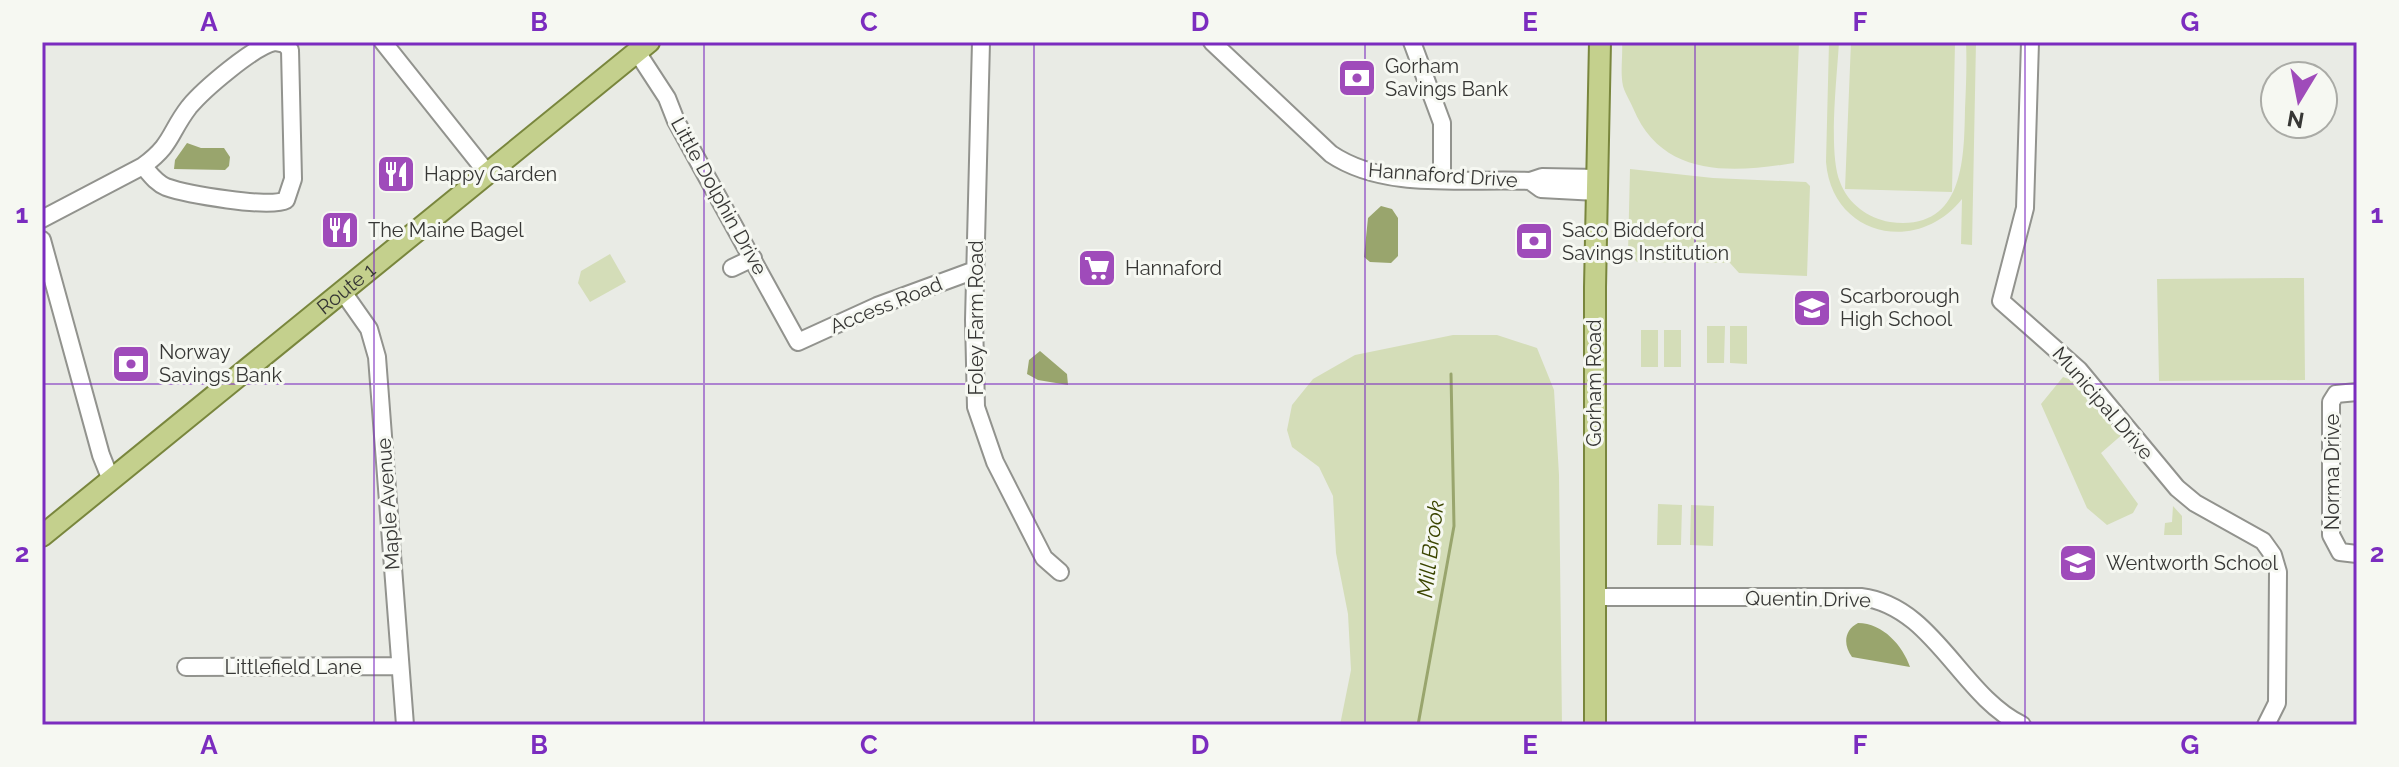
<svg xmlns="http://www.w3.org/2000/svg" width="2399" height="767" font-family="Raleway,sans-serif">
<rect width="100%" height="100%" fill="#e9ebe5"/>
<path fill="#d4ddb8" d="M1622 42H1799L1794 163C1731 173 1662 178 1633 108 1630 101 1625 93 1623 86 1620 72 1623 56 1622 42Z
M1829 42H1839C1837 77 1828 153 1840 182 1848 204 1868 218 1890 222 1964 232 1964 159 1965 109 1966 87 1967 64 1966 42H1976L1972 245 1961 244 1962 199C1918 255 1832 237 1826 162Z
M1851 42H1955L1952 192 1845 189Z
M1630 169 1713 178 1806 182 1810 186 1807 276 1739 273 1730 263 1637 262 1628 253Z
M610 254 626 282 590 302 578 283 581 271Z
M2304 278 2305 380 2159 381 2157 279Z
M1707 326H1725L1724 363H1707Z
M1730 326H1747V364L1730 363Z
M1641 330H1658V367H1641Z
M1664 330H1681V367H1664Z
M1453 335H1497L1537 348 1554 390 1559 475 1562 725H1340L1351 670 1348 614 1336 553 1333 496 1319 467 1292 447 1287 430 1292 405 1313 379 1355 355Z
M2063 377 2083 384 2124 433 2101 453 2138 504 2133 513 2107 525 2087 508 2041 404Z
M1658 504 1682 505 1681 545H1657Z
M1691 505 1714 506 1713 546 1690 545Z
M2173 506 2182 516V535H2164L2165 523 2172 522Z"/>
<path fill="#99a56d" d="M187 143 201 148H224L230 157 229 166 225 170 174 169 175 160Z
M1381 206 1392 209 1398 218V256L1391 263 1370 262 1364 257 1368 218Z
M1040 351 1067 374 1068 385 1038 380 1027 374 1029 360Z
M1858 623C1883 623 1903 646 1910 667L1852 657C1843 645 1844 630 1858 623Z"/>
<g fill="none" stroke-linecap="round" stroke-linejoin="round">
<path stroke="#99a56d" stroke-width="3" d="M1418 725 1454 526 1451 374"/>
<g stroke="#92938e" stroke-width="20">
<path id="minor" d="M275 42 285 44 290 50 293 179 286 200C270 209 186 194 166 187 156 183 150 174 143 166 173 144 169 133 189 107 203 90 254 46 275 42Z
M383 42 488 174
M981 42 974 320 976 407 995 462 1044 558 1060 572
M1212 42 1331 154C1386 191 1466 178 1530 181L1542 177 1598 178
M1412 42 1442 123V178
M2030 42 2025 208 2001 301 2079 370 2177 488 2195 503 2263 541 2273 555 2278 572 2277 703 2266 725
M637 52 667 98 676 121 798 342 877 306 975 270
M1530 181 1541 189 1597 192
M42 219 143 166
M42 240 101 455 111 480
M732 268 753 258
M343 292 369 329 377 357 405 725
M2357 392 2336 394 2331 402V535L2340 552 2357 554
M1593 597H1861C1934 606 1960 695 2022 725
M186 667 400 666"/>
</g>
<g stroke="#79863d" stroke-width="24">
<g id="major">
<path id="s1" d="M42 536 649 42"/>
<path d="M1595 725V287L1600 42"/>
</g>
</g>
<use href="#minor" stroke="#fff" stroke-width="16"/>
<use href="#major" stroke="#c4d08d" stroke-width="20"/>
</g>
<path fill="none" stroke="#7b2cbf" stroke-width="2" stroke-opacity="0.55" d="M374 42V725M704 42V725M1034 42V725M1365 42V725M1695 42V725M2025 42V725M42 384H2357"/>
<defs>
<g id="bank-square" transform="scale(2)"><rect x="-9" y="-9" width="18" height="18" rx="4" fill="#9f4bba" stroke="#f6f8f2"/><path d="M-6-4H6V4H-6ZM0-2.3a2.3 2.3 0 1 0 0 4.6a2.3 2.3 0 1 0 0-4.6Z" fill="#fff"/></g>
<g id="restaurant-square" transform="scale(2)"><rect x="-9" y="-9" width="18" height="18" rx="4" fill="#9f4bba" stroke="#f6f8f2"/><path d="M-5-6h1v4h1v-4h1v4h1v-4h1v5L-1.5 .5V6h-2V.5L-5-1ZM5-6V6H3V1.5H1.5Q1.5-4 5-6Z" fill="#fff"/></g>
<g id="supermarket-square" transform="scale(2)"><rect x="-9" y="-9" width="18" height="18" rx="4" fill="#9f4bba" stroke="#f6f8f2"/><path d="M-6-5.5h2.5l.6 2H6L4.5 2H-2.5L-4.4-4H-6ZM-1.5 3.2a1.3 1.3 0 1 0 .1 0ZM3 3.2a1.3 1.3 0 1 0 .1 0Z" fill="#fff"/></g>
<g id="school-square" transform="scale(2)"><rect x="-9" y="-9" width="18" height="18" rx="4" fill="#9f4bba" stroke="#f6f8f2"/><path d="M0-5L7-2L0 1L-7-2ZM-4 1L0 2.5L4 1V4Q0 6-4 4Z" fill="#fff"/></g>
</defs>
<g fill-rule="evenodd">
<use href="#bank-square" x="1357" y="78"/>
<use href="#restaurant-square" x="396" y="174"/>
<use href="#restaurant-square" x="340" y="230"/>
<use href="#bank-square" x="1534" y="241"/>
<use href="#supermarket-square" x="1097" y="268"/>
<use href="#school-square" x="1812" y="308"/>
<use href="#bank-square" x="131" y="364"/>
<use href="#school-square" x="2078" y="563"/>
</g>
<g text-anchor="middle" stroke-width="6" stroke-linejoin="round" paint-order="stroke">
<g font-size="20" fill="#373735" stroke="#f6f8f2" text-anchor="start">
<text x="1385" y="73">Gorham<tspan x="1385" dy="23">Savings Bank</tspan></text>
<text x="424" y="181">Happy Garden</text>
<text x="368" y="237">The Maine Bagel</text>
<text x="1562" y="237">Saco Biddeford<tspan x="1562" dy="23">Savings Institution</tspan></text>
<text x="1125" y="275">Hannaford</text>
<text x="1840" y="303">Scarborough<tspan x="1840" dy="23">High School</tspan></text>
<text x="159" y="359">Norway<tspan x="159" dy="23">Savings Bank</tspan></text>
<text x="2106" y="570">Wentworth School</text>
</g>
<g font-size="20" fill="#373735" stroke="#f6f8f2">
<text transform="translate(1443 175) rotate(4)" y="7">Hannaford Drive</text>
<text transform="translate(719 196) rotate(61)" y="7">Little Dolphin Drive</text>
<text dy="7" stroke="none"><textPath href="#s1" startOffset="392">Route 1</textPath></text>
<text transform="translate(886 305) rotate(-22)" y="7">Access Road</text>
<text transform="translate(976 318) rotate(-90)" y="7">Foley Farm Road</text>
<text transform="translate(1594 383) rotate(-90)" y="7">Gorham Road</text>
<text transform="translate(2103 403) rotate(49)" y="7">Municipal Drive</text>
<text transform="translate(2332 472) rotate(-90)" y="7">Norma Drive</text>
<text transform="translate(388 504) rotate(-94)" y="7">Maple Avenue</text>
<text transform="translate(1808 599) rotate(1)" y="7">Quentin Drive</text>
<text x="293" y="674">Littlefield Lane</text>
</g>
<g font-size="22" font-style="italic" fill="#3b4500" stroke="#f6f8f2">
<text transform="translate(1430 549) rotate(-83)" y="8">Mill Brook</text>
</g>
</g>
<rect width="2399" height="767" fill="none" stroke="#f6f8f2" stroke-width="88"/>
<g transform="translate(2299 100) rotate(190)"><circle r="38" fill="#f6f8f2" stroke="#aaaba6" stroke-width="2"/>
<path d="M0-6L14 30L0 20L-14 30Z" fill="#9f4bba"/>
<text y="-12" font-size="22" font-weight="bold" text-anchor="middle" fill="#373735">N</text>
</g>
<rect x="44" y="44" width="2311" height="679" fill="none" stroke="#7b2cbf" stroke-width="3"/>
<g font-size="26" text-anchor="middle" font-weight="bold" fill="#7b2cbf">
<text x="209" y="31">A</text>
<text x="539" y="31">B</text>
<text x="869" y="31">C</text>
<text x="1200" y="31">D</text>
<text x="1530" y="31">E</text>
<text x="1860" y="31">F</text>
<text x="2190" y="31">G</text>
<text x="22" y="223">1</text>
<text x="2377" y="223">1</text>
<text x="22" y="562">2</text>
<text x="2377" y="562">2</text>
<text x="209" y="754">A</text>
<text x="539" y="754">B</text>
<text x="869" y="754">C</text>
<text x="1200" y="754">D</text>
<text x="1530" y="754">E</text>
<text x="1860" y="754">F</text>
<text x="2190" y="754">G</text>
</g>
</svg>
